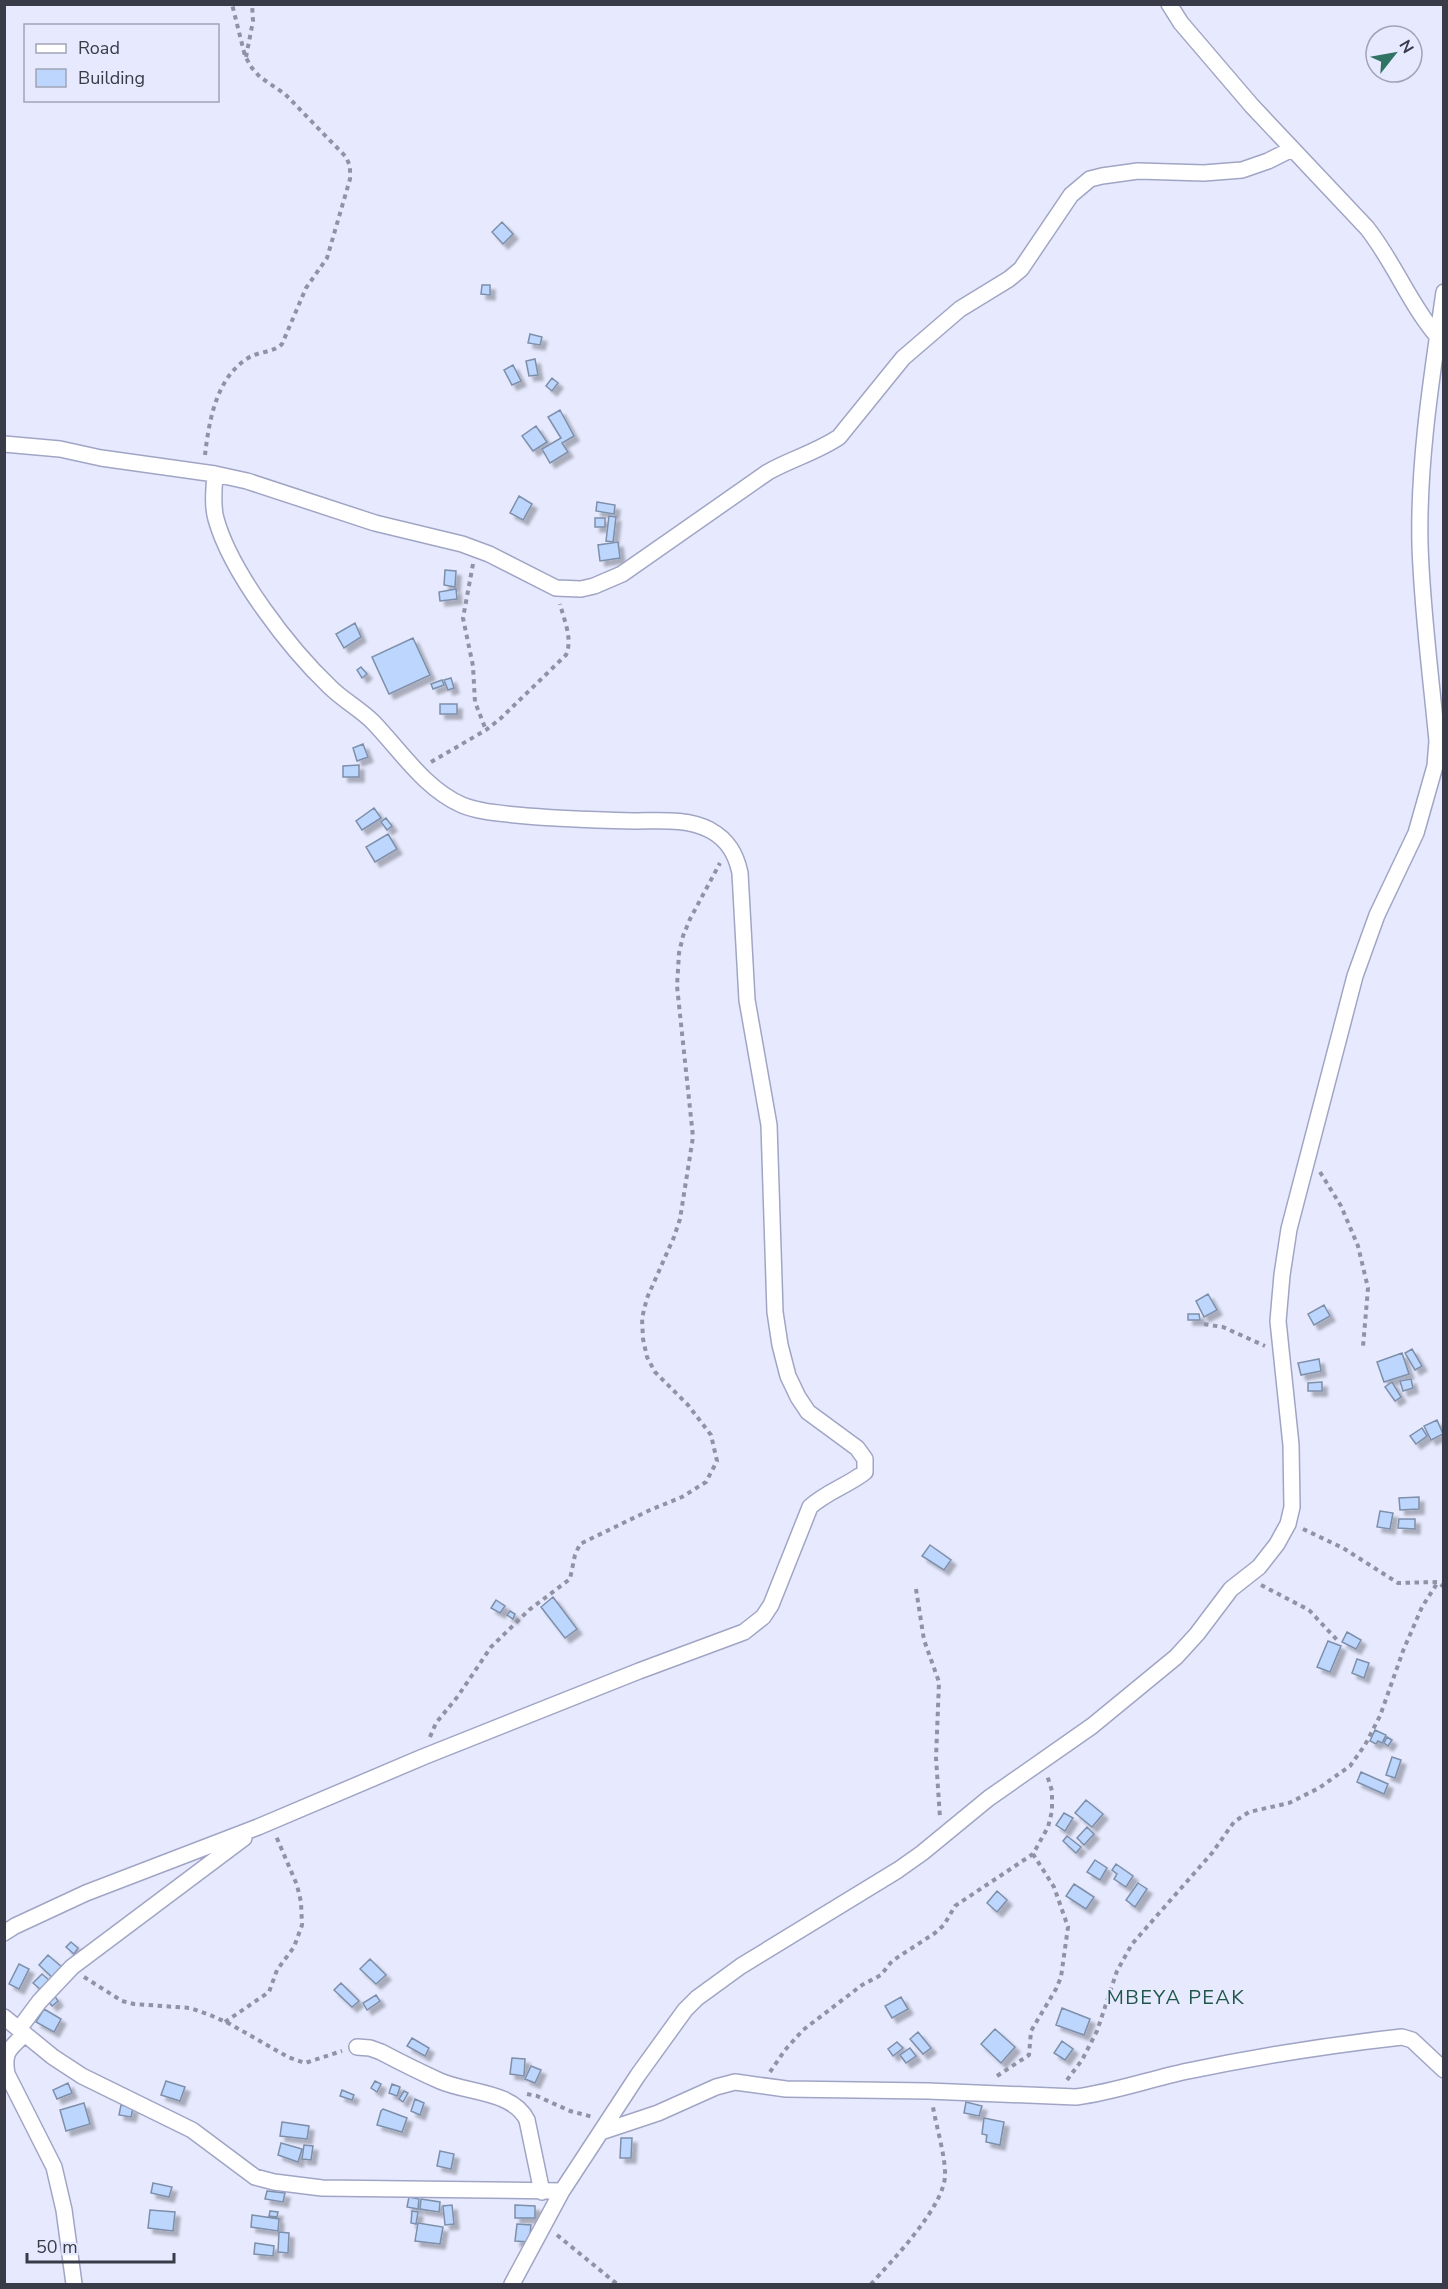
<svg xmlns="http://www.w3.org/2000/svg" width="1448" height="2289" font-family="'Nunito Sans',sans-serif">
<defs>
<filter id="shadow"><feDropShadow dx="5" dy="5" stdDeviation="1.5" flood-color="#0004"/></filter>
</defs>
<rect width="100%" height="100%" fill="#e7eafe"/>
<path fill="#bdd6fe" stroke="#7e8faa" stroke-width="1.5" filter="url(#shadow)" d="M502 222 513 234 503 244 492 232Z
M482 285H490V295L481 294Z
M530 334 542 337 540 345 528 343Z
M535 359 538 375 529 376 526 361Z
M513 365 521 381 512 385 504 370Z
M552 378 558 383 552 391 546 386Z
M560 410 574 436 562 443 568 452 550 463 542 449 561 438 548 417Z
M536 426 547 442 533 451 522 436Z
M519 496 532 504 523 520 510 513Z
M597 502 615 505 614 514 596 511Z
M609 516 616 517 613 542 606 541Z
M595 518H605V527H595Z
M618 542 620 558 600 561 598 545Z
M445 570 456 571 455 587 444 585Z
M456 589 457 599 440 601 439 592Z
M355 623 361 637 344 648 336 634Z
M413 638 430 675 389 694 372 657Z
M361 667 367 674 362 678 357 670Z
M451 678 454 688 448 690 444 680Z
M442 680 444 685 433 689 431 684Z
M440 704H457V714H440Z
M363 744 368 757 357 761 353 748Z
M359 765V777H343V766Z
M374 808 381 818 362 830 356 821Z
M386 818 392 826 387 830 381 822Z
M388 834 397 849 375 862 366 847Z
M1208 1294 1217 1310 1204 1317 1196 1301Z
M1324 1305 1330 1316 1314 1325 1308 1314Z
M1188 1314H1199L1200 1320H1188Z
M1412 1349 1422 1366 1415 1370 1405 1353Z
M1402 1353 1409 1374 1384 1382 1377 1362Z
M1319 1359 1321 1371 1301 1375 1298 1363Z
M1411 1379 1413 1388 1403 1391 1400 1381Z
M1322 1382V1391H1308V1383Z
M1392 1382 1401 1397 1395 1401 1385 1387Z
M1437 1420 1443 1434 1431 1440 1424 1426Z
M1422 1428 1427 1436 1416 1444 1410 1436Z
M1419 1497V1509L1400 1510 1399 1498Z
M1380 1511 1393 1513 1390 1529 1377 1527Z
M1399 1519H1415V1529L1398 1528Z
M930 1545 951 1560 944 1570 922 1556Z
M553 1597 577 1629 565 1638 541 1607Z
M496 1600 505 1606 500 1613 491 1608Z
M510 1611 515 1614 513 1619 507 1615Z
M1347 1632 1361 1640 1356 1649 1342 1642Z
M1328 1641 1341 1646 1330 1672 1317 1667Z
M1357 1659 1369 1663 1364 1678 1352 1673Z
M1375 1730 1386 1735 1382 1743 1378 1741 1376 1744 1370 1741Z
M1387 1737 1392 1740 1388 1746 1384 1743Z
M1392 1757 1401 1760 1395 1778 1386 1775Z
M1361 1772 1388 1784 1384 1794 1357 1782Z
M1086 1800 1103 1814 1092 1827 1075 1813Z
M1064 1813 1073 1818 1065 1831 1056 1825Z
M1087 1827 1094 1834 1084 1845 1077 1838Z
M1067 1836 1081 1847 1076 1853 1063 1841Z
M1095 1860 1107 1868 1100 1880 1087 1872Z
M1116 1864 1133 1876 1126 1887 1114 1879 1117 1874 1112 1870Z
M1138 1883 1147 1889 1135 1907 1126 1900Z
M1074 1884 1094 1897 1086 1909 1066 1896Z
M997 1891 1007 1900 997 1912 987 1903Z
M71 1942 78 1948 74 1954 66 1947Z
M48 1955 64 1969 54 1979 39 1965Z
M370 1959 386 1975 376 1984 360 1969Z
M19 1964 29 1969 19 1989 9 1984Z
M42 1974 49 1980 41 1990 33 1983Z
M341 1983 359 2001 352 2007 334 1990Z
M54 1995 58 2001 52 2006 48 2001Z
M376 1995 380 2001 367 2010 363 2003Z
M901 1997 908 2009 892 2018 885 2006Z
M1062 2008 1090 2019 1084 2035 1056 2025Z
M44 2009 61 2019 54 2032 36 2022Z
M995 2029 1015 2047 1001 2063 981 2044Z
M918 2032 931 2048 923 2054 910 2039Z
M412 2038 429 2048 425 2056 407 2046Z
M1062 2041 1073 2049 1065 2060 1054 2053Z
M897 2042 903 2048 893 2056 888 2049Z
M910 2048 916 2056 906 2063 900 2055Z
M512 2058 525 2059 524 2076 510 2074Z
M531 2066 541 2070 535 2083 525 2079Z
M166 2081 185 2087 180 2101 161 2095Z
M375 2081 381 2084 377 2092 371 2088Z
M68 2083 72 2093 57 2099 53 2090Z
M392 2084 400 2087 397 2096 389 2093Z
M342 2090 354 2095 352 2100 340 2096Z
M404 2091 408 2093 403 2102 399 2099Z
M415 2099 424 2103 420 2115 411 2111Z
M966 2102 982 2106 979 2116 964 2113Z
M84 2103 90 2124 66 2131 60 2110Z
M121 2105 133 2108 131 2117 119 2115Z
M383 2109 407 2118 402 2132 377 2125 381 2111Z
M984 2118 1004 2122 1000 2145 986 2142 987 2135 982 2134Z
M282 2122 309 2126 307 2139 280 2136Z
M621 2138H632L631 2158H620Z
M281 2143 302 2149 298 2162 278 2155Z
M304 2145 313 2146 311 2160 302 2159Z
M440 2151 454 2154 451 2169 437 2166Z
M153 2183 172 2187 169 2197 151 2193Z
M267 2191 285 2193 283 2202 265 2199Z
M409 2197 419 2199 418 2209 407 2207Z
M421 2199 440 2202 439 2212 420 2209Z
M452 2205 454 2224 445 2225 443 2206Z
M515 2205 535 2206V2218H515Z
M150 2210 175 2212 173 2231 148 2228Z
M270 2211 278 2212 277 2217 269 2216Z
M412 2211 418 2212 416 2224 411 2223Z
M252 2215 279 2219 278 2231 251 2227Z
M418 2223 443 2227 440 2244 415 2241Z
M517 2224 531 2225 529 2242 515 2241Z
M279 2232 289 2233 288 2253 278 2252Z
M255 2243 274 2246 273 2256 254 2254Z"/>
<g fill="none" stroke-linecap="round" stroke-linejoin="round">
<g stroke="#a1a5c5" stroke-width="18">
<path id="street" d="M1169 4 1181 23 1252 106 1367 228C1394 262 1409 303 1437 336
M4 444 60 449 101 458 215 474 247 481 375 523 462 544 489 554 556 588 581 589 594 586 622 574 768 472C791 459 817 452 839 437L903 358 960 309 1009 279 1021 269 1071 195 1090 179 1102 176 1138 171 1204 173 1242 170 1268 161 1292 149
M4 1933 15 1926 86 1893 258 1827 423 1757 639 1671 744 1632 763 1617 771 1605 810 1507C826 1492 847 1486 865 1472V1459L857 1448 808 1412 798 1397 788 1376 780 1345 775 1312 769 1125 747 1000 740 873C736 854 728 840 710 830 687 818 659 821 634 821 594 820 555 819 516 815 498 813 479 812 462 805 425 789 400 750 373 722 360 709 343 700 330 687 290 649 231 573 216 519 212 505 214 489 215 474
M4 2017 53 2057 82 2076 192 2130 255 2177 274 2182 322 2188 562 2191
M19 2029 39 2002 72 1967 244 1838
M25 2034C9 2049 3 2052 7 2074L54 2167 64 2210 74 2284
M357 2047 370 2048 381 2052C400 2062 420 2072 440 2081 467 2093 513 2091 527 2120L542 2192
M601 2132 658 2113 716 2087 735 2082 786 2089 928 2091 1076 2097C1114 2092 1150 2079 1188 2071 1259 2056 1330 2045 1402 2037L1412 2040 1444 2070
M512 2284 562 2191 638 2075 685 2010 697 1998 741 1966 898 1870 922 1853 989 1798 1092 1726 1176 1657 1197 1634 1231 1589 1259 1567 1277 1544 1288 1524 1292 1507 1291 1445 1278 1321 1282 1275 1289 1229 1355 976 1377 915 1416 833 1435 766 1437 741C1431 676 1422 611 1420 545 1418 461 1432 375 1444 292"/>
</g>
<path stroke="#9193a4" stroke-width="4" stroke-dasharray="4.5 4.5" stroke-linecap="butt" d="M246 57 253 21 252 4
M205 455C209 421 216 378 248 358 259 351 273 353 282 344L306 288 327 258 350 179V166L346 157 285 94 260 77 252 68 245 56 232 4
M473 564 463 618 473 666 475 702 486 730
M431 762 486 730 500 719 566 655C573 639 564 620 560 604
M1320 1172 1341 1206 1358 1246 1368 1288 1363 1347
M1204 1324 1223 1327 1265 1346
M1303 1529 1343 1548 1398 1583 1438 1582 1444 1587
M1261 1585 1309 1610 1338 1641
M916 1589 924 1640 939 1682 936 1758 940 1818
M430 1737 436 1723 458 1696 491 1647 529 1610 570 1579 575 1555 580 1544 650 1510 682 1497 706 1482 717 1461 711 1435 688 1405 655 1372 647 1357 643 1339 642 1318 647 1298 674 1237 680 1219 693 1137 677 986 679 953 683 936 690 919 720 863
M84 1977 122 2001 134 2004 190 2008 210 2015 230 2024 288 2057 305 2063 342 2051
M225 2022 269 1992 277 1970 294 1947 302 1925 301 1902 297 1885 276 1836
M770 2072 785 2050 803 2030 862 1985 881 1975 892 1961 935 1933 944 1925 955 1906 1033 1854 1048 1827 1052 1811V1791L1047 1775
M997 2076 1029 2055 1031 2031 1056 1989 1061 1977 1068 1927 1054 1887 1033 1854
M1067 2080 1082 2060 1097 2031 1117 1971 1132 1944 1212 1853 1234 1822 1249 1812 1289 1803 1319 1788 1350 1766 1365 1745 1380 1716 1403 1651 1422 1607 1438 1582
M527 2094 537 2096 570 2111 593 2117
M557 2235 617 2284
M871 2284C891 2262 945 2206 945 2175 946 2159 936 2125 933 2107"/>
<use href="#street" stroke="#fff" stroke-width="15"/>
</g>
<g text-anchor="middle" stroke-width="4.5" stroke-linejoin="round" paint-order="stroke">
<g font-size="20" letter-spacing="1.5" fill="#21574b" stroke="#e7eafe">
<text x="1176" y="2004">MBEYA PEAK</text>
</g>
</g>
<rect width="1448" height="2289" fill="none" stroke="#393b48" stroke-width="12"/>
<rect x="24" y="24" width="195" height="78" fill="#e7eafe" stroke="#a1a4b5" stroke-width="1.5"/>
<rect x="36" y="44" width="30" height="9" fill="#ffffff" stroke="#a1a4b5" stroke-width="1.5"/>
<text x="78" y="54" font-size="18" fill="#393b48">Road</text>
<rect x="36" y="69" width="30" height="18" fill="#bdd6fe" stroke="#a1a4b5" stroke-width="1.5"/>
<text x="78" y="84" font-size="18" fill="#393b48">Building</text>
<g transform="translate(1394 54) rotate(59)"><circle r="28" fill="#e7eafe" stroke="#a1a4b5" stroke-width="1.5"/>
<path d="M0-4.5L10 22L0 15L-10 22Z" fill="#307364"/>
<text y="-9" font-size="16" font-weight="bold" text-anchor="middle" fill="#393b48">N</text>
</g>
<path d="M27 2253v9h147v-9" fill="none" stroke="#393b48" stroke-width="3"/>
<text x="36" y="2253" font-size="18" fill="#393b48" stroke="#e7eafe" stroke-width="4.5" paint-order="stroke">50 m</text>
</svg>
